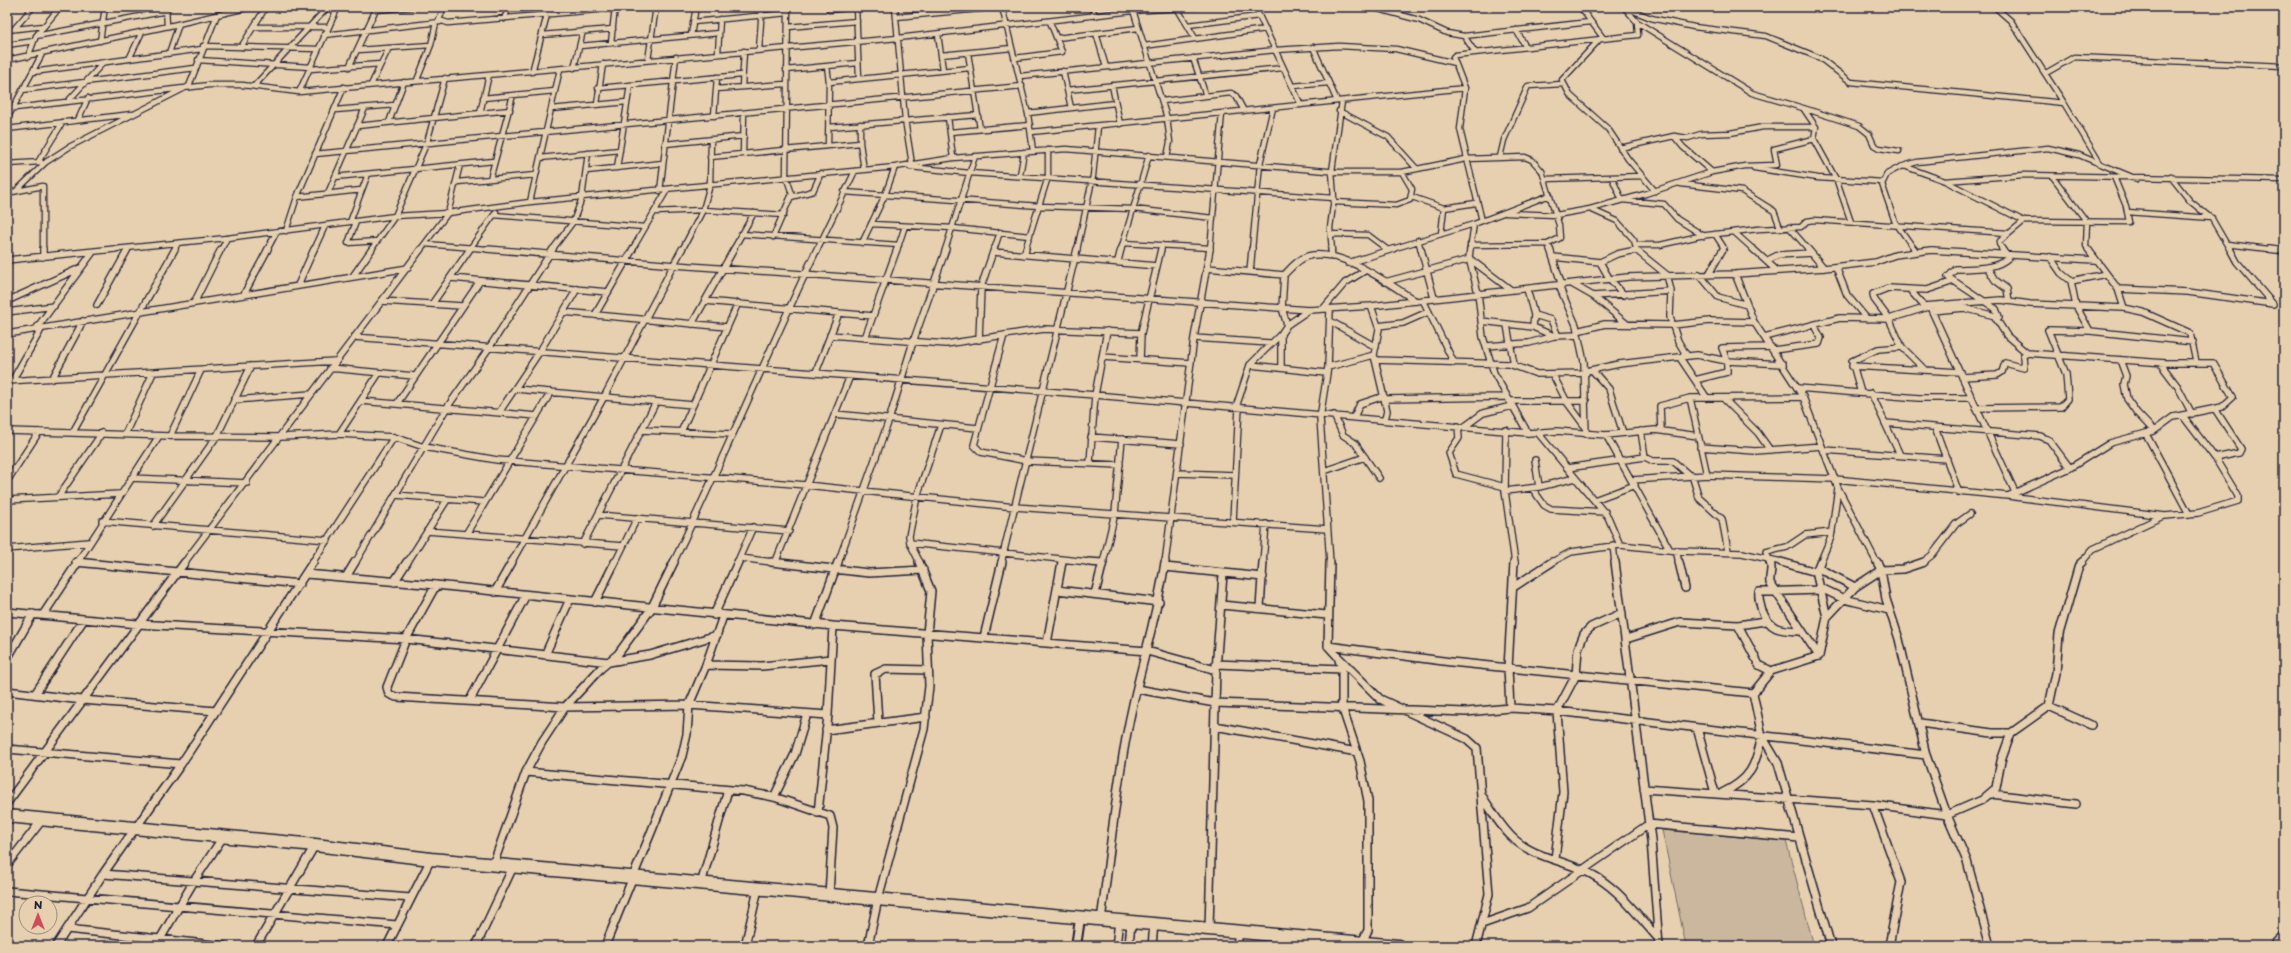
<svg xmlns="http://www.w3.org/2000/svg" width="2291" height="953" font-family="'Playpen Sans',sans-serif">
<rect width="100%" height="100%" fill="#e7d0af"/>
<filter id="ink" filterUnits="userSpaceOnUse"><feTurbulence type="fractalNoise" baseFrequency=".025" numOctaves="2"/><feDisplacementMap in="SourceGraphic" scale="8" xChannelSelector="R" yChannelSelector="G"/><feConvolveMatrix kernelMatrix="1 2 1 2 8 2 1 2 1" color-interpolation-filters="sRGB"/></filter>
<g filter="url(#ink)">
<path fill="#cab79e" stroke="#766c6c" d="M1662 830 1786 841 1814 946H1686Z"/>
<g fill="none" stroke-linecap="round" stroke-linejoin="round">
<g stroke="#22223b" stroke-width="7">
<path id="minor-far2" d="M166 7 167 25 169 26 251 7
M338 7 299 92 898 38 1133 11 1195 7
M444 7 439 20 448 23 631 7
M856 7 859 78
M895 7 905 120 912 164
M1002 7 1028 114 1033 151
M1091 7 1096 16
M1132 7 1167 118 1170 142 1167 157
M1255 7 1301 105
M1371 7 1419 20 1447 33 1464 36 1590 22
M1580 7 1604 39
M1995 7 2011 21 2064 103
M1177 8 1195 38
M1626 8 1651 18 1694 27 1766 36 1820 58 1851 82 2064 103 2100 163
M376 10 411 7
M829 10 857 7
M896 17 1001 7
M504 19 509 7
M693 22 788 13
M1637 22 1752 93 1803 108 1816 127 1814 139 1837 181 1851 222
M1188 25 1259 16
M254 27H328
M788 27 857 21
M14 29 33 7
M7 30 44 26
M1516 30 1526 47
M1096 33 1106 67
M938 34 943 70
M324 35 440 22
M542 35 613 29
M691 35 696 7
M36 36 167 11
M1464 36 1475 52
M1057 38 1138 28
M1599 40 1562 80 1570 95 1608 129 1628 159 1655 191
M100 41 105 7
M611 43 615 7
M7 45 34 41
M203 46 318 49
M580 46 719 33
M1144 46 1266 29
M241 47 266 7
M1313 47 1337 101
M358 50 431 45
M759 50 762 7
M169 53 179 24
M718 53 720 19
M968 53 980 129
M941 55 1012 48
M28 57 36 36 60 7
M1015 58 1062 52 1050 22
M1193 58 1206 96
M129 59 142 32
M7 60 169 26
M198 60 311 67
M648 60 656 7
M381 64 389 48
M827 66 829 82 828 146
M349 67 377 7
M574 68 583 31
M310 69 381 64 371 85
M786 70 858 63
M1063 71 1071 108
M33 72 202 49
M532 72 549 7
M2046 73 2074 57 2284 66
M1020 76 1276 50 1339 46 1396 49 1455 63
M417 80 431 45 436 23
M829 82 970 68
M1112 85 1120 124
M254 86 328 7
M1292 86 1329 83
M742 87 744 51
M598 88 742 75
M1465 88 1460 129 1482 221
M716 89 786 84
M22 90 195 68
M1067 90 1283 68
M483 98 555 91
M69 100 104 62
M1162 101 1231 93 1236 96 1244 111
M597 104 603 64
M1803 108 1859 126 1869 134 1874 145 1879 148 1899 151
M7 109 209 85H242L299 92
M551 109 627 102
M335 110 395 105
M1339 111 1388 137 1417 169
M480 113 489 75
M1028 113 1115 103
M714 116 717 77
M948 117 953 158
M7 119 42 54
M78 120 88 98
M389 122 404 82
M860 124V143L864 170
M357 126 510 110
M829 127 978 115
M7 129 132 114
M950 132 1030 125
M1031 132 1222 113
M1674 136 1683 147 1712 172
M665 144 744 136
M1620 148 1674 136 1688 138 1701 134 1730 133 1763 127H1816
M743 153 744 113
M315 154 1022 86
M710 157 860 143
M1500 157 1504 140 1528 86 1563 84
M540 158 620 150
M38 162 63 122
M7 164 41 162
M1904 166 1945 181 2024 221 2129 222 2126 206 2114 177
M910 167 970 173 1334 198
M617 168 630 85
M1754 168 1818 178 1883 182
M586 171 663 163
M1020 175 1024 152
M335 177 494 161
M2053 177 2087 222 2086 246 2089 250
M2171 177 2190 201 2212 219 2230 250
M1612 178 1622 200 1664 204 1677 219 1704 236
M490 179 513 95
M1545 179 1642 176
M1945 181 2024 175 2284 180
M457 182 536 175
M1681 184 1742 191 1774 211 1780 227
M16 191 46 162 69 147 189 86 217 15
M660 191 676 57
M844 192 1040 206 1133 209 1213 218
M7 193 43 186V250
M328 193 365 108
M297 197 361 190
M791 197 813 191 821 173
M1412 197 1444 208 1476 203
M530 202 560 69
M1334 202 1396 205 1410 200 1412 189 1402 172
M1590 209 1645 194 1712 172 1745 166 1777 165 1774 149 1814 139
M654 212 703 210 784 215
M2127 212 2212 218
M1506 213 1556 215 1590 209 1617 221 1634 240 1636 248
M494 215 645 227
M350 222 368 174
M356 222 348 243 377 241
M871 224 953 228 1030 236
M1789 227 1809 250
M286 231 297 197 344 87
M1734 232 1754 250
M741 234 899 245
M1331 234 1368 235 1388 250
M1441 234 1444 208
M1715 234 1724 248 1723 250
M773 237 792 194 786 176 788 7
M1418 240 1421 250
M862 243 885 195 895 167
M1124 243 1210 248
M425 244 499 250
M1548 244 1550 250
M2227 244 2277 250
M1636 245H1660L1699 236 1758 229 1801 227 1807 221 1814 220 2008 233
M105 250 227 238 395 216 448 213 530 202 895 167 953 158 1066 149 1339 172H1402L1466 159 1525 157 1532 160 1542 171 1559 225 1560 238 1548 244 1470 245
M174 250 178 243
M221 250 227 238
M267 250 276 233
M314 250 325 226
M371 250 395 216 427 142 445 78
M420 250 448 213 460 165
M469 250 496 212
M552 250 573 222 582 198 588 153
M632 250 667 190
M682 250 703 210 710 185 711 139
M733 250 754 213
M817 250 855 171
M897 250 905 226
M945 250 975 156
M994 250 1000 232
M1025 250 1048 177V150
M1077 250 1093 176 1098 126
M1121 250 1149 155
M1161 250 1162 245
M1210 250 1222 113 1465 88 1453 57 1455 55 1638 35 1637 22 1624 7
M1252 250 1260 164 1273 108
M1332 250 1330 228 1334 198 1332 171 1342 101
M1389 250 1474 224 1550 195
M1470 250 1474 224
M1915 250 1895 222 1882 184 1887 174 1900 167 1917 162 2048 148 2079 155 2137 179
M1930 250H1934
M2003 250 1999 244 2000 241 2024 221"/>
</g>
<g stroke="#22223b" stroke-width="8">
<path id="minor-far1" d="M43 249V257
M487 249 675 265 1309 310 1371 306 1628 277 1735 274 1824 268 1876 262 1895 255 1931 250 2094 260
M1331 249 1332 257
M1421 249 1434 298
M1470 249 1469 258 1478 293 1483 337 1494 373 1528 433
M1550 249 1562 286
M1753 249 1776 270
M1808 249 1824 268
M1914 249 1916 252
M2088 249 2118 289 2124 308
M2269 249 2284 251
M993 252 1157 266
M1024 255 1026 249
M1553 257 1600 262 1617 254 1636 250 1667 275 1671 291 1670 317 1678 341 1687 356
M7 260 115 249
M1118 261 1121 249
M1766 261 1778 255 1811 253
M1600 262 1609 278 1624 295
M1348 263 1393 249
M1836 267 1847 295 1867 319
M1987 267 1995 280 2007 289 2009 301
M1207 268 1284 275
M1250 272 1252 249
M1699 274 1718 297 1747 305
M1709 274 1723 249
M1735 274 1754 322 1803 397 1838 488 1831 537 1820 563
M353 276 372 249
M451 278 608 292
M2071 281 2106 274
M1385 282 1470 259 1511 290
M1572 284 1593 296 1627 324
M298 285 314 249
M1559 286 1576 325 1584 362 1586 434
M1527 289 1534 315 1533 327
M2118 289 2188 292 2273 304 2237 262 2230 249
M1910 290 1924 306 1930 307 2015 492
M244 294 268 249
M1593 296 1671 291
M1423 300 1454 363
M7 301 80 268
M382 301 462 306
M705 301 873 316
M194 303 221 249
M432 304 470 249
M1959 304 1964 308 1999 317 1996 309 1948 277 1956 269C1973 268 1995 270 2008 258L2002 249
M97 305 128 249
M1371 306 1379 329 1374 355 1387 411 1385 419
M1924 306 2001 300 2030 304 2124 308 2143 312 2190 333 2196 362
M1323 309 1345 283 1366 270
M1932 311 1964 308
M7 312 54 306
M563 312 727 327
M595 315 633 249
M1534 315 1551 320 1558 336
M1995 317 2007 336 2027 353 2165 363H2213L2233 397 2222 407 2173 417 2154 431 2110 443 2070 468 2008 496
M1330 321 1376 347
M1481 321 1533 327 1554 336
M692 324 734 249
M1287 325 1282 308 1284 275C1291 268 1298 259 1308 256 1342 248 1389 284 1416 301
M1507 325 1514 365
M1378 326 1403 323 1428 312
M36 329 93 252
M1577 331 1605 324 1672 325 1710 321 1754 322
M2090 331 2193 342
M7 334 408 268
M1281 334V368
M830 335 946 344 1044 329 1141 333
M1004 335 974 445 981 452 1027 461 1120 465
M354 337 1095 395 1528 433 1557 431 1606 435 1655 430 1698 436
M1764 337 1840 318 1889 319 1928 307
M865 338 897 249
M1194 338 1270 343
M979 340 981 287 994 249
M1486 346 1529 343 1554 336 1577 335
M1773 350 1819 344 1821 338 1814 325
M1102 357 1191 363
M1680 358 1707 398
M1140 360 1141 333 1161 249
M1375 360 1509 364 1537 374 1586 373
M2120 360 2126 376 2124 384 2127 399 2137 413 2154 431
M2160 363 2178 387 2192 414
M1250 365 1326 373
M1852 366 1960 372
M1328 367 1374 355
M330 368 414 376
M1592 370 1609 389 1623 433
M1925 370 1902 347 1889 319 1874 299 1873 294 1888 288 1927 290 1954 281
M1586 371 1619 364 1697 355 1727 361 1783 364
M816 372 839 313
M1553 375 1567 402 1584 425
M1962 377 1997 375 2002 372 2005 363 2024 368 2023 356 2027 353
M52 379 83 321
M1695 380 1727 372V361L1722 348 1771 347
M7 381 335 361
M12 381 42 328
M1798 388 1919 398H1972
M516 389 693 405
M1861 393 1852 361 1878 349 1902 347
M1871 393 1900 455
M1690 398 1707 475
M1723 398 1758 433 1770 450
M1385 399 1506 397
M234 400 311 394
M361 401 537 416
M1509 401H1586
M398 402 480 281
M1236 407 1250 365 1281 334 1287 325 1309 310
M1976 408 2061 407 2068 399 2066 374 2048 330 2090 331 2076 306 2071 281 2061 273 2050 257
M2215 409 2241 449 2239 453 2215 458
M500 411 540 351 577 289
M835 414 978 428
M1334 415 1343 435 1355 443 1379 478
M1354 417 1360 404 1384 396
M1885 423 2040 436 2049 440 2070 468
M1458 426 1459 438 1449 453 1456 474 1505 487
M1464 427 1483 413 1512 406
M1935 428 1959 493
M642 430 732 434
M1506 430 1505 491 1515 563
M1661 430 1660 406 1690 398 1803 397
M7 431 170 436 281 437 339 434 394 437 424 447 497 460 806 485 1015 507 1327 529
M1641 431 1645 457
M73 432 175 249
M681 432 738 303
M1538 433 1608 517 1620 545
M125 434 153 373
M339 434 379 373
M2146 434 2189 514
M1606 435 1670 550
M170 436 201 370
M1091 437 1181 444
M1700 447 1755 451 1822 446
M1824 450 1947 459
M1535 460 1539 487
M1090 463 1095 395 1107 331
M1567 468 1645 457 1653 461H1673L1689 475
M1324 471 1365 457
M1178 473 1235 475
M1692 475 1699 498 1722 519 1728 551
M131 478 247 483
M1632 480 1707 475 1835 479 2008 496 2165 516 2198 513 2238 501V496L2215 458 2183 416
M7 481 39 432
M1532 488 1544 505 1551 509 1605 512
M1838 488 1877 563
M1505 491 1539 487 1575 478
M395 495 484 502
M58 497 102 433
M7 500 120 494
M1594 500 1635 485
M598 515 789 531
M102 521 328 540
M1233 521 1239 407
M153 526 217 436 251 366
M427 531 623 546
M466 534 551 392
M910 543 1098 563
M583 544 656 402
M1613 545 1615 563
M7 549 89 542
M1676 550 1679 563
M740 558 780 563
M776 561 850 376
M76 562 82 563
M77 563 159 436
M184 563 421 249
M312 563 394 437
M355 563 446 409 489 348 553 249
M407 563 447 500
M511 563 604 397 682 249
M615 563 637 518
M673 563C724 459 767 353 817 249
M737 563 753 527
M838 563 889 420 913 342 946 249
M920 563 910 543 909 536 917 497 941 425
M1001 563 1077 249
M1062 563V560
M1103 563 1115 513 1122 439
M1165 563 1194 338 1210 249
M1263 563 1266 524
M1330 563 1320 418 1328 367 1330 309
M1550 563 1571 552 1620 545 1679 551 1742 553 1786 563
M1770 563 1766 552 1787 547 1805 535 1832 532
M1922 563 1932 555 1956 524 1970 514
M2081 563 2093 549 2163 516"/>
</g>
<g stroke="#22223b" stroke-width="10">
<path id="minor" d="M76 562 300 584
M771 562 869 573 923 570
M1089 562 1102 563
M1330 562 1328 646 1338 657 1342 669V707L1360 761 1368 801V930L1361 944
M1615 562 1651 840 1659 946
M1679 562 1685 588
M1770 562C1773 569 1769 575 1770 583L1819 656
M1781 562 1816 572
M1820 562 1816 572 1827 617 1819 656 1771 671 1753 693 1762 736 1778 763 1831 946
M1877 562 1881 570 1886 599 1899 639 1926 755 1947 815 1967 861 1990 946
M1165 567 1263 577
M1818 568 1855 587
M306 574 436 585 833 626 1147 651 1216 670
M346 577 355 562
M394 582 407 562
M436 585 406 639 387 687 389 694 396 697 565 707 689 705 828 715
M1515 586 1552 562
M1821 588 1844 599 1889 610
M1057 590 1159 602
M495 592 512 562
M1095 594 1103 562
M595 602 615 562
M1221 605 1327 615
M1260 608 1263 562
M7 612 138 624 406 639 609 662 650 655 717 635
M43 615 78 562
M714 615 738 562
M1827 617 1855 587 1881 570 1903 569 1924 562
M815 625 838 562
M1738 625 1759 665 1771 671
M1802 631C1782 630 1771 632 1762 611 1760 604 1758 599 1759 592L1822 590
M984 637 1002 562
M1626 639 1680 622 1738 625 1765 621
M1047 643 1062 562
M1328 646 1451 662 1753 693
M545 655 570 599
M1338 657 1380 699 1467 739 1477 748 1489 894 1476 946
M7 659 33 614
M1216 664 1342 669
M706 665 762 666 831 659
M1137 689 1215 703 1466 712 1510 708 1557 711 1926 755
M7 691 82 700 216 711
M35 694 84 619
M470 700 526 595
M2049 706 2091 725
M1510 708 1508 668 1514 562
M878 722 875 674 886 669 928 670
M1920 723 1992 733H2011
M1215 726 1357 752
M1697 728 1715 793
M826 730 926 717
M7 749 181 764
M526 772 743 791 774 797 830 816 833 828 829 895
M1644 789 1873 805 1947 815 1982 800 1996 788 2001 761 2011 733 2049 706 2056 673 2059 634 2079 565 2082 562
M1722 793C1751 779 1755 767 1762 736
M1991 794 2076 804
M1482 796C1492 811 1501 828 1515 840 1538 860 1572 861 1598 878 1622 893 1639 917 1658 938
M774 797 795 754 807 714
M7 803 185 562
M1873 805 1901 882 1889 946
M818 813 828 715 833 626
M1555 859 1563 792 1557 711 1576 675 1578 649 1584 634 1591 627 1622 613
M7 865 42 820
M493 865 526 772 542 742 565 707 600 669 618 654 651 609 674 562
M103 874 411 898
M701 884 728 790
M7 891 397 925
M1101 920C1111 848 1117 774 1133 704 1144 656 1158 610 1165 562
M1482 924 1528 908 1649 824 1799 838
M67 929 224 946
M1209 929 1216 670 1223 574
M56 946 103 874 181 764 313 562
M156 946 194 881 223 837
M256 946 315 845
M387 946 431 859
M476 946 513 867
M605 946 682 756 687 734 689 705 706 665 723 616
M745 946 758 889
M868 946 878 899 924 729 929 686 927 634 931 591 919 562
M1116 946 1119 921
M1129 946 1131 922
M1152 946 1154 924
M1237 946 1239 931"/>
</g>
<g stroke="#22223b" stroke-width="12">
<path id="tertiary" d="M1076 946 1080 919"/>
</g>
<g stroke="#22223b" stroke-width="15">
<path id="trunk" d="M7 816 315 845 431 859 1398 946
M2276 946 2284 938"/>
</g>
<use href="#minor-far2" stroke="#e7d0af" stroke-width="4.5"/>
<use href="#minor-far1" stroke="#e7d0af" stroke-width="5.5"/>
<use href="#minor" stroke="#e7d0af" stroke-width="7"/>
<use href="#tertiary" stroke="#e7d0af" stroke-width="8"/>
<use href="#trunk" stroke="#e7d0af" stroke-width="12"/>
</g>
</g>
<rect width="2291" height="953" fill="none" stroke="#e7d0af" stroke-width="24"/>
<rect x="12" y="12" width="2267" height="929" fill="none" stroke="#22223b" stroke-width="1.5" filter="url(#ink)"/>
<g transform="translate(38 915)"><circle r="19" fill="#e7d0af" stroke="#988a81"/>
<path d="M0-3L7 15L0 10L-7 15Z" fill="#d1495b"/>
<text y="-6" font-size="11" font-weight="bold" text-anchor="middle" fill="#22223b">N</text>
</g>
</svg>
